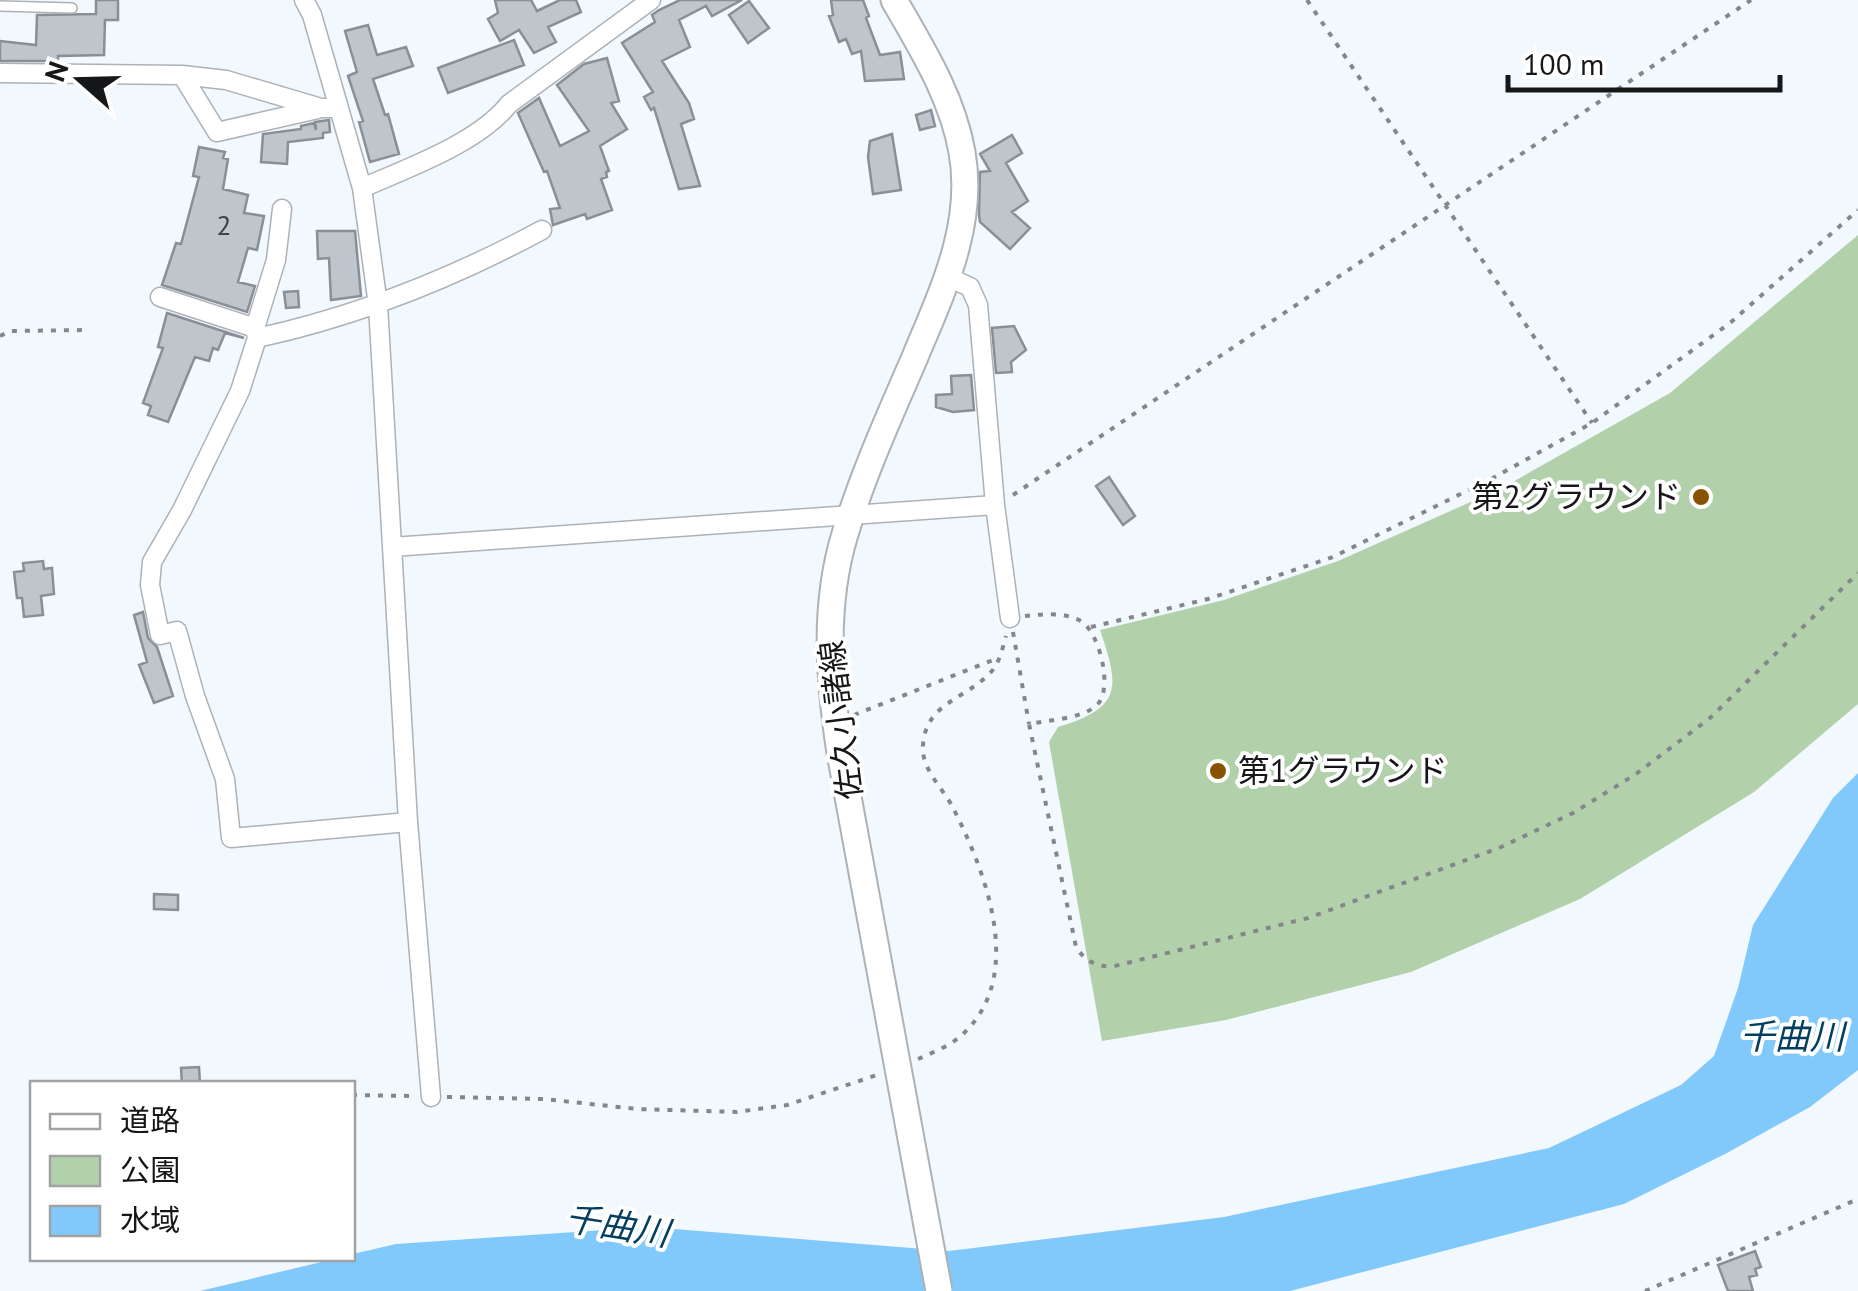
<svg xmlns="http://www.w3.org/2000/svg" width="1858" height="1291" font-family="'PT Sans','Noto Sans JP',sans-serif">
<rect width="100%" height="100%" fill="#f1f8fe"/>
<path fill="#b2d1aa" d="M1858 235V704L1754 792 1580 899 1411 972 1226 1020 1102 1041 1049 742 1058 727C1122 708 1120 688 1100 630L1224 600 1338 561 1502 488 1670 393Z"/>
<path fill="#81c8fb" d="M1858 773V1070L1810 1107 1725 1154 1624 1204 1290 1291H200L334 1259 352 1258 353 1254 396 1244 650 1227 949 1251 1224 1217 1549 1148 1681 1085 1714 1056 1738 988 1753 925 1833 798Z"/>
<path fill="#bfc6cb" stroke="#898f94" stroke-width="2.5" d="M96 0H118V20H105L104 55 58 56V61H0V41L36 45 37 15 96 14Z
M495 0H531L537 11 560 0H576L581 12 548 27 556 42 534 53 519 30 500 41 488 19 498 13Z
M680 0H742L712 16 706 6 679 20 690 47 662 61 689 103 694 119 681 124 700 186 679 189 654 108 651 110 644 97 653 92 622 43 655 22 652 15 659 10Z
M831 0H863L869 16 866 18 880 55 900 52 904 79 865 81 861 51 852 54 846 39 839 42 829 16 833 15Z
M749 1 769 28 748 43 729 15Z
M368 25 377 55 406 47 413 66 373 79 385 115 388 114 399 154 370 162 359 122 363 121 348 76 357 72 345 31Z
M514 40 524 65 448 93 438 68Z
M607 58 619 101 611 103 627 129 600 146 609 171 606 172 607 177 601 179 612 210 587 219 585 214 553 225 550 209 560 208 547 171 544 172 518 113 539 98 560 146 589 131 557 85 584 64Z
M931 110 935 126 920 130 916 115Z
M329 120 330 132 323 133V138L288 142 287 164 261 162 263 134 301 129V126L314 123 316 130 315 122Z
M892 134 901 190 873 194 868 157 870 141Z
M1012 135 1022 153 1006 163 1028 201 1012 212 1030 228 1010 249 980 222 979 214 980 172 990 171 980 154Z
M199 147 225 152 223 158 228 159 223 189 248 195 244 213 264 216 257 250 248 248 238 282 255 286 247 312 162 285 176 243 181 244 199 177 193 176Z
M317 231H355L361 296 331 300 329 258 318 259Z
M298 291 299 307 286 308 284 292Z
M167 313 244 338 225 333 218 350 213 348 209 361 195 357 168 422 148 415 151 406 143 403 163 348 158 347Z
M1014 326 1026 350 1011 362 1012 372 996 373 992 328Z
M971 375 974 410 953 412 936 407V395L952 394 951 376Z
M1109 477 1135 516 1123 525 1096 486Z
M43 561 44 569 52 568 54 594 41 596 43 615 24 617 22 598H17L14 572 24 571 23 563Z
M143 612 148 638 157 647 173 696 154 703 139 665 147 662 134 615Z
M154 894 178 895V910L154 909Z
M199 1067 200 1084H182L181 1068Z
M1755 1251 1761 1267 1755 1269 1757 1275 1749 1277 1753 1291H1728L1718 1265Z"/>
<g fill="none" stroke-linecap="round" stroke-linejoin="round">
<g stroke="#acb2b7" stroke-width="12">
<path id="service" d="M0 6 72 8"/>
</g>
<g stroke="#acb2b7" stroke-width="21">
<path id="minor" d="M304 0 312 15 362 188 378 305 408 822 431 1097
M0 73 182 75 226 80 321 108H339
M182 75 217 132 318 109
M362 188C408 168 478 143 509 104L651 0
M948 277 970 287 978 305 995 505 1010 618
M160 297 255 328
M257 338 255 328 276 260 282 209
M392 547 995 505
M408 822 231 838 225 779 195 696 177 631 160 635 150 585 152 562 182 510 240 391 257 338C358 316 451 279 542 230"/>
</g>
<g stroke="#acb2b7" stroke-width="29">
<path id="primary" d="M840 753C829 680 823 606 845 534 863 474 890 415 915 357 942 292 975 225 962 152 952 96 922 49 894 0"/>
</g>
<path stroke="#83878b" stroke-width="4" stroke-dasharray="5 8" stroke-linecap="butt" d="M1307 0 1592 423
M0 336 11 331 88 330
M1013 495 1751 0
M1025 616C1043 614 1062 612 1079 620 1099 629 1114 689 1097 705 1082 719 1048 720 1029 724L1076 947C1085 961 1094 965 1111 967L1308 918 1499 848 1573 813 1636 774 1710 718 1858 573
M1091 627 1208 599 1333 557 1493 478 1592 423 1730 323 1858 210
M1013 632 1029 724
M854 715 998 658
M918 1059C934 1052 952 1045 964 1033 1026 974 985 870 952 806 942 787 921 769 923 745 926 704 962 700 987 676 999 666 1002 650 1006 636
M352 1095 413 1096
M447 1097 544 1099 637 1109 737 1112 787 1105 877 1075
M1645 1291 1858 1199"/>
<use href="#service" stroke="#fff" stroke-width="9"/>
<use href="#minor" stroke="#fff" stroke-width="18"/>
<use href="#primary" stroke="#fff" stroke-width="25"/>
<g stroke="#acb2b7" stroke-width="29" stroke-linecap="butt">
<path id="primary-bridge" d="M840 753 939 1291"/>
</g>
<use href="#primary-bridge" stroke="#fff" stroke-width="25"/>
</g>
<g fill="#885300" stroke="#fff" stroke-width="4">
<circle cx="1701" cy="497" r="10"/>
<circle cx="1218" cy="771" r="10"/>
</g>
<g text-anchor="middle" stroke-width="8" stroke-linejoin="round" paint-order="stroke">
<g font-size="28" fill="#404346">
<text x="224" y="235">2</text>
</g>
<g font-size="32" fill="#151719" stroke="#fff" text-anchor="end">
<text x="1681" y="508">第2グラウンド</text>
<text x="1238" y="782" text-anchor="start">第1グラウンド</text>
</g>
<g font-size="32" fill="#151719" stroke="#fff">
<text transform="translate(841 720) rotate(-97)" y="11">佐久小諸線</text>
</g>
<g font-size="35" font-style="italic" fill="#023e5f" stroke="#fff">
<text x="1792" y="1049">千曲川</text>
<text transform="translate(617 1226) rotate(9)" y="12">千曲川</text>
</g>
</g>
<rect x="30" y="1081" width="325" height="180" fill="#ffffff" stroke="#a1a2a3" stroke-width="2.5"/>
<rect x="50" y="1114" width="50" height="15" fill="#ffffff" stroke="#a1a2a3" stroke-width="2.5"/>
<text x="120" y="1131" font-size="30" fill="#151719">道路</text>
<rect x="50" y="1156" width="50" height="30" fill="#b2d1aa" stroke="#a1a2a3" stroke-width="2.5"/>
<text x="120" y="1181" font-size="30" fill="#151719">公園</text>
<rect x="50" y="1206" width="50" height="30" fill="#81c8fb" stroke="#a1a2a3" stroke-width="2.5"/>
<text x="120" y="1231" font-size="30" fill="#151719">水域</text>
<g transform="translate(80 80) rotate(290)" stroke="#ffffff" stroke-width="8" paint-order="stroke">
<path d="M0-8L18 38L0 25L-18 38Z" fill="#151719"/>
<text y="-15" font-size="28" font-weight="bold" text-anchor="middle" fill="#151719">N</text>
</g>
<path d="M1508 75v15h272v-15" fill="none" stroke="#151719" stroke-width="5"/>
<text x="1523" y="75" font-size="30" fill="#151719" stroke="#ffffff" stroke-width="8" paint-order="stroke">100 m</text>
</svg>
